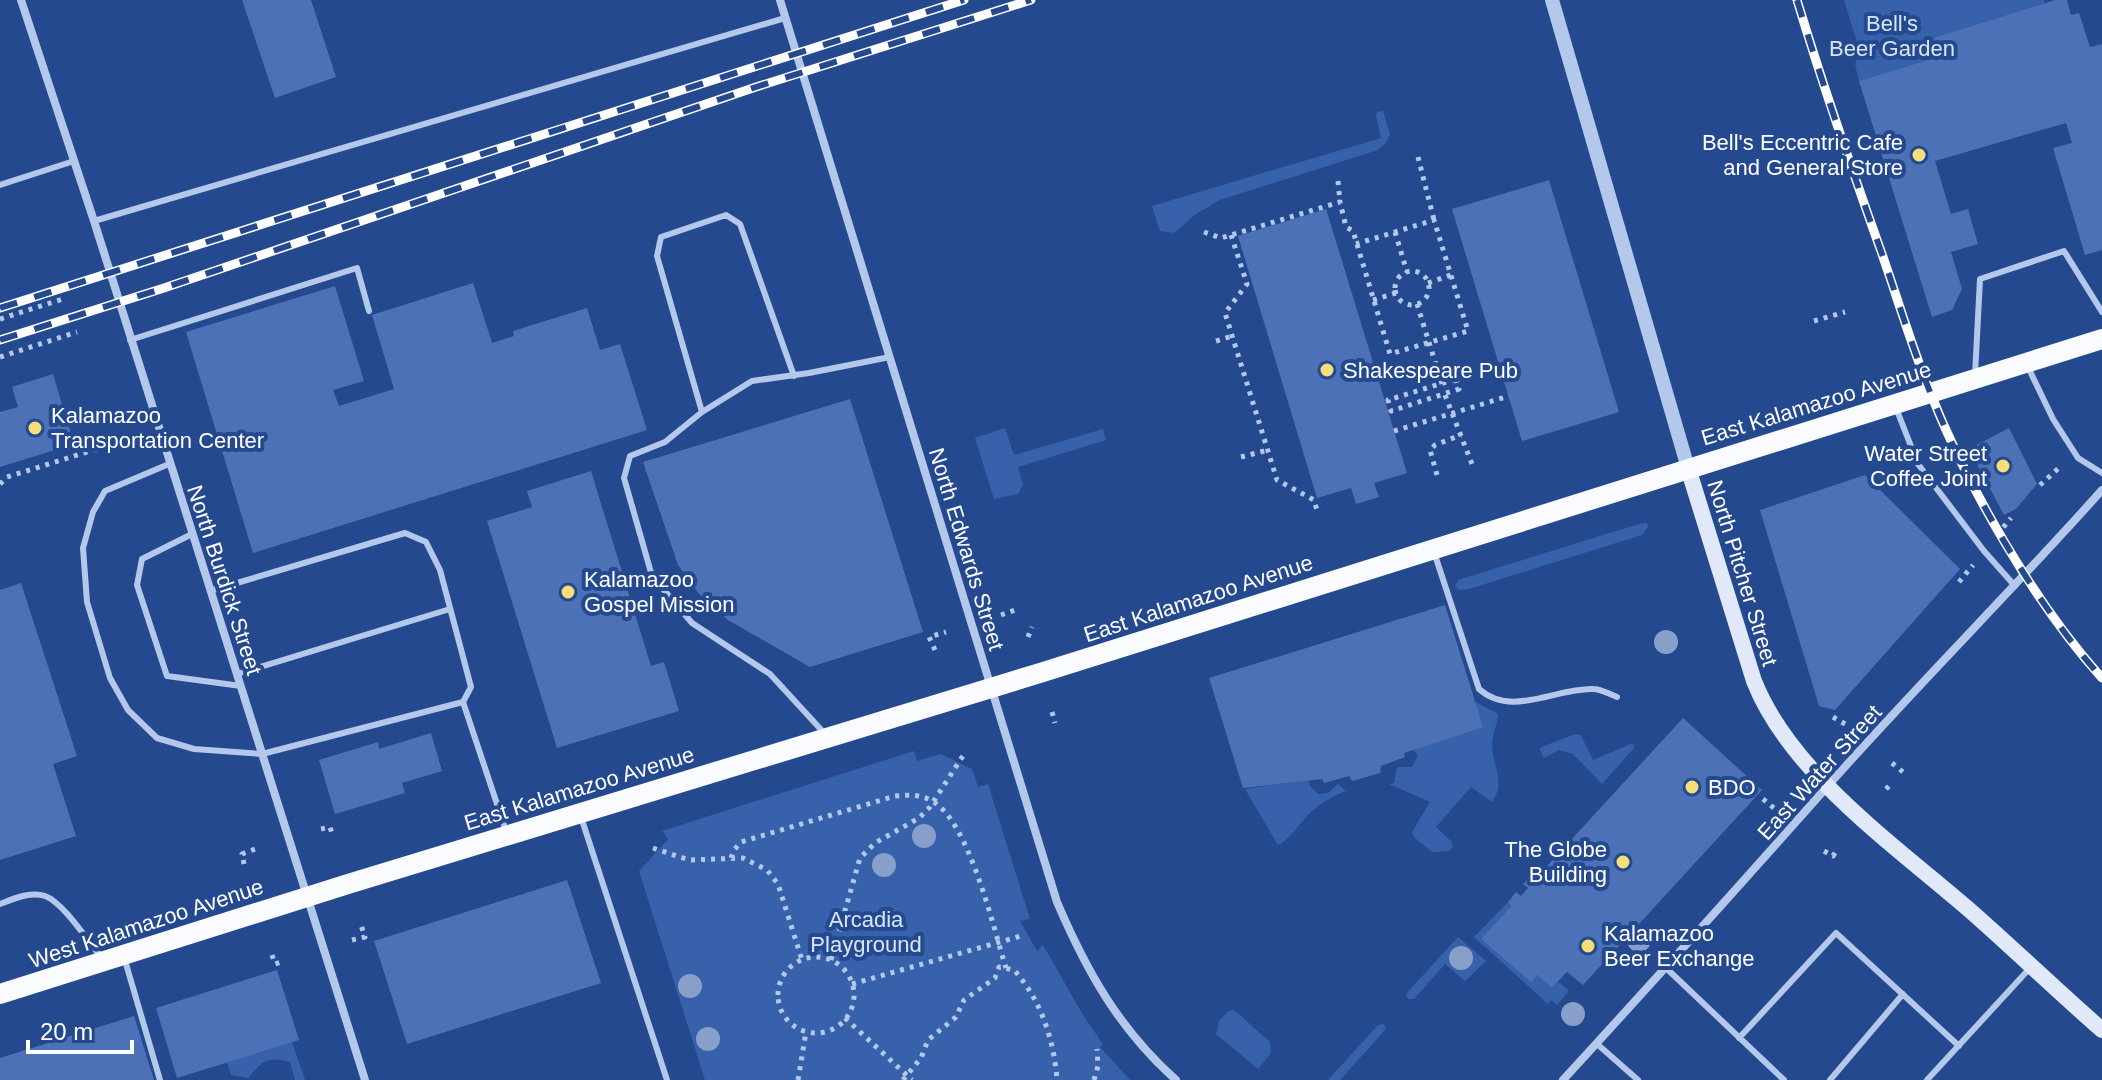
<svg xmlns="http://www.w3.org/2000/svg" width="2102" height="1080" font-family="Helvetica,sans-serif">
<rect width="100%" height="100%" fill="#24498f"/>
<path fill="#3861ac" d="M1844 0H2044L2045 3 1936 37 1928 48 1931 59 1859 81 1855 64 1860 52Z
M1383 111 1390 134 1386 143 1378 150 1220 200 1196 214 1174 233 1160 231 1152 206 1381 138 1376 116 1377 112Z
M1005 428 1014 455 1103 429 1106 440 1018 467 1023 485 1018 494 994 499 975 438Z
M1647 523 1648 527 1642 535 1469 589 1458 590 1455 586 1458 580 1639 524Z
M1474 701 1498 714C1497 726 1492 735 1492 746 1493 767 1506 783 1492 802L1471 787 1436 827 1451 841 1453 847 1449 851 1432 852 1414 837 1412 832 1430 802 1389 784 1394 783 1397 767H1412L1418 755 1413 750Z
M1575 734 1581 735 1593 760 1633 743 1634 748 1602 784 1573 754 1559 750 1544 758 1539 748Z
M914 751 917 761 941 754 972 769 978 787 988 784 1030 919 1020 921 1037 951 1043 945 1083 1015 1103 1044 1100 1047 1130 1080H705L639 871 668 839 662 831Z
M1309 780 1310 786 1318 794 1328 793 1338 784 1346 791C1333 796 1322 802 1311 812 1300 822 1291 839 1278 845L1245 789Z
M1508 902 1511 906 1481 939 1531 981 1537 975 1552 988 1558 982 1569 991 1557 1005 1551 1000 1548 1004 1474 937Z
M1458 937 1486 961 1465 981 1445 964 1414 999H1408L1406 994Z
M1234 1010 1270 1042 1271 1053 1258 1069 1216 1034 1219 1021 1229 1011Z
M1384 1024 1386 1029 1340 1080H1328L1378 1025Z
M292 1042 305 1080H295L290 1062C266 1056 263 1061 248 1078L231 1075 227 1062Z"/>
<path fill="#4c71b6" d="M242 0H311L336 77 275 98Z
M2055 0H2067L2071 15 2079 13 2090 47 2102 44V250L2085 255 2053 148 2072 143 2066 123 1935 161 1951 214 1968 209 1978 244 1951 252 1962 289 1952 310 1932 317 1859 81 1931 59 1928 48 1936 37Z
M1549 180 1619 412 1522 441 1452 209Z
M1326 209 1407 473 1374 483 1379 497 1356 504 1351 488 1317 498 1238 236Z
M473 283 492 343 514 336 513 331 587 308 600 350 620 344 647 430 253 553 186 332 335 286 364 381 333 390 339 406 394 389 372 315Z
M53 374 74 444 0 467V412L18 407 12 387Z
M850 399 923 632 810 667 728 620 699 594 678 565 643 462Z
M2009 428 2037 484 2016 509 2004 515 1969 449Z
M591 471 651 666 664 662 679 711 557 748 487 521 532 507 527 491Z
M1865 475 1960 569 1835 710 1819 706 1760 510Z
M21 583 77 756 53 764 76 836 0 860V590Z
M1445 605 1483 727 1404 753 1405 757 1381 766 1380 773 1352 781 1349 776 1324 783 1322 779 1243 788 1209 678Z
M1683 718 1762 790 1583 985 1567 972 1552 988 1537 975 1531 982 1481 939 1511 906 1508 902 1516 892 1521 896 1528 888 1523 884 1534 874 1537 877Z
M431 733 442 771 402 783 405 793 335 814 319 760 378 742 379 749Z
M567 880 601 983 407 1044 374 941Z
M277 970 299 1040 177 1078 156 1008Z
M134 1016 154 1080H0V1058Z"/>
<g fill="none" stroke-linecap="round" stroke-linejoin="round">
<path stroke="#b4c8ec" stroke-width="5" stroke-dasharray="4 6" stroke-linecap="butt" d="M1418 157 1434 220
M1338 181 1340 202
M1204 232 1221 238 1340 202 1346 227 1353 231 1390 354 1468 331 1434 220 1356 244
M1395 232 1407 272
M1231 235 1247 284 1225 313 1277 480 1314 500 1318 514
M1395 288a17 17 0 1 1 34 0a17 17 0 1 1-34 0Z
M1428 283 1451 275
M1373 300 1396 293
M1417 304 1442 384
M0 319 66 298
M1814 321 1845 312
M1216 341 1232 336
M0 357 77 332
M1456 379 1459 389 1391 411 1388 400Z
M1445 395 1472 464
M1394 431 1509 396
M1241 457 1268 450
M1437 475 1430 450 1435 445 1461 435
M0 484 7 477 119 442
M2040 485 2060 467
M1997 535 2011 518
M1959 582 1973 565
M1001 615 1018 609
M1028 637 1032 627
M935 650 929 637 946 632
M1052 712 1055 723
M1833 717 1852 728
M1892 763 1903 772
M1886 789 1891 784
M1763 799 1775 809
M321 829 330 827 332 834
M653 848 689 860 743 858 767 870 778 884 802 960
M1824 851 1833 856 1837 850
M731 858 734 850 741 842 895 796C909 795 920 794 932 801 969 821 993 927 1006 968
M244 864 242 854 255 849
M352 940 365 937 361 925
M272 955 275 964 284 961
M778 995a38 38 0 1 1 76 0a38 38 0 1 1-76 0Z
M831 960 860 858 875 843 919 818 930 807 966 751
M852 984 1021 936
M845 1018 912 1080
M798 1080 806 1032
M903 1080 921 1058 928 1040 956 1017 964 1000 995 978 999 967 1014 970C1041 1000 1054 1040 1057 1080
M1094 1080 1098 1066 1097 1049"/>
<path stroke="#b4c8ec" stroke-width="6" d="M0 185 74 161
M94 221 785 18
M130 340 357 268 369 311
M2028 367 2053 419 2078 458 2102 473
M1975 375 1980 279 2064 251 2102 312
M1896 408 1918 464 1984 551 2015 586
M702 412 657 256 661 237 726 215 740 224 794 376
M169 464 105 491 93 512 83 548 87 602 110 678 128 710 157 738 194 749 262 754 463 702 471 687 440 570 426 542 405 533 210 591
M192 534 142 559 137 585 167 676 241 686
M1434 552 1479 689C1511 718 1555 688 1593 689 1601 689 1609 694 1617 697
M237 674 450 609
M463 702 506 831
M826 735 770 674 692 623 652 576 624 478 630 456 665 442 702 412 752 381 809 373 890 357
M581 817 667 1080
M0 904C13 899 31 891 45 896 63 902 89 943 102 958
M124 957 160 1080
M1665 967 1784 1080
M1739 1038 1836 933 1959 1046
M1596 1043 1638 1080
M1830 1080 1903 994
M1927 1080 2030 968"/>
<path stroke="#b4c8ec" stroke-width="8" d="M21 0 94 221 365 1080
M780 0 1057 902C1087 972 1119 1029 1176 1080
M1563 1080C1652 983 1739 886 1826 788 1916 686 2012 591 2102 490"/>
<path stroke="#b4c8ec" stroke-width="14" d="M1552 0 1688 468"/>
<path stroke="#e0e8f9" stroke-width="16" d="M1688 468 1754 681C1790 772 1893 844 1966 907 2012 947 2056 990 2102 1030"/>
<path stroke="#f9fbff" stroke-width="20" d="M0 994 348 884 1040 673 2102 339"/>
<g stroke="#fff" stroke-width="9">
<path id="rail" d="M1797 0C1823 86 1852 170 1882 254 1898 300 1912 347 1930 392 1967 486 2035 604 2102 678
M0 308 964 0
M0 340 164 288 756 87 1031 0"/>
</g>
<use href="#rail" stroke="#24498f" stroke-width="6" stroke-dasharray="18" stroke-linecap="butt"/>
</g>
<g fill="#889fc9">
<circle cx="1666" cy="642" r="12"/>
<circle cx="924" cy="836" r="12"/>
<circle cx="884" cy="865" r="12"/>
<circle cx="1639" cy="940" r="12"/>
<circle cx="1461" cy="958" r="12"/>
<circle cx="690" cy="986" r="12"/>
<circle cx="1573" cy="1014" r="12"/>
<circle cx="708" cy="1039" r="12"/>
</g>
<g fill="#f6de78" stroke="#24498f" stroke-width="3">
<circle cx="1919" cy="155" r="8"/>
<circle cx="1327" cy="370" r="8"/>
<circle cx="35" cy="428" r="8"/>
<circle cx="2003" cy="466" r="8"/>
<circle cx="568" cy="592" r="8"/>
<circle cx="1692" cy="787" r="8"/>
<circle cx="1623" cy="862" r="8"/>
<circle cx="1588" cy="946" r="8"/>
</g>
<g text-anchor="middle" stroke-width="8" stroke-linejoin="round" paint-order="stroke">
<g font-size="22" fill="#d9e5f9" stroke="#24498f">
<text x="1892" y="31">Bell's<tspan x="1892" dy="25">Beer Garden</tspan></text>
<text x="866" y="927">Arcadia<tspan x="866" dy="25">Playground</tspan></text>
</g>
<g font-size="22" fill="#fff" stroke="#24498f" text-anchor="start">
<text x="1903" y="150" text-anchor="end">Bell's Eccentric Cafe<tspan x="1903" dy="25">and General Store</tspan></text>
<text x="1343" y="378">Shakespeare Pub</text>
<text x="51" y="423">Kalamazoo<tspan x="51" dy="25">Transportation Center</tspan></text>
<text x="1987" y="461" text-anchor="end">Water Street<tspan x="1987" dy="25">Coffee Joint</tspan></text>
<text x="584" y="587">Kalamazoo<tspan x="584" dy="25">Gospel Mission</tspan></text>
<text x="1708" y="795">BDO</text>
<text x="1607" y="857" text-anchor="end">The Globe<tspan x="1607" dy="25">Building</tspan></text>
<text x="1604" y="941">Kalamazoo<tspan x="1604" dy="25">Beer Exchange</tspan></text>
</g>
<g font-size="22" fill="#fff" stroke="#24498f">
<text transform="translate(1816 403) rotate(-17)" y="8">East Kalamazoo Avenue</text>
<text transform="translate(967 549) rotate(73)" y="8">North Edwards Street</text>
<text transform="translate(1743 573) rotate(73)" y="8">North Pitcher Street</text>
<text transform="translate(225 580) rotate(72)" y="8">North Burdick Street</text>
<text transform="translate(1198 598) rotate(-18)" y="8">East Kalamazoo Avenue</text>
<text transform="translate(1819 772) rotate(-48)" y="8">East Water Street</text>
<text transform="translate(579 788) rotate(-17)" y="8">East Kalamazoo Avenue</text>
<text transform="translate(146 923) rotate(-18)" y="8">West Kalamazoo Avenue</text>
</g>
</g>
<path d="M28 1040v12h104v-12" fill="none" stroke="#ffffff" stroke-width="4"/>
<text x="40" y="1040" font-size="24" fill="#ffffff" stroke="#24498f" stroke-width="6" paint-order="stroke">20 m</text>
</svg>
